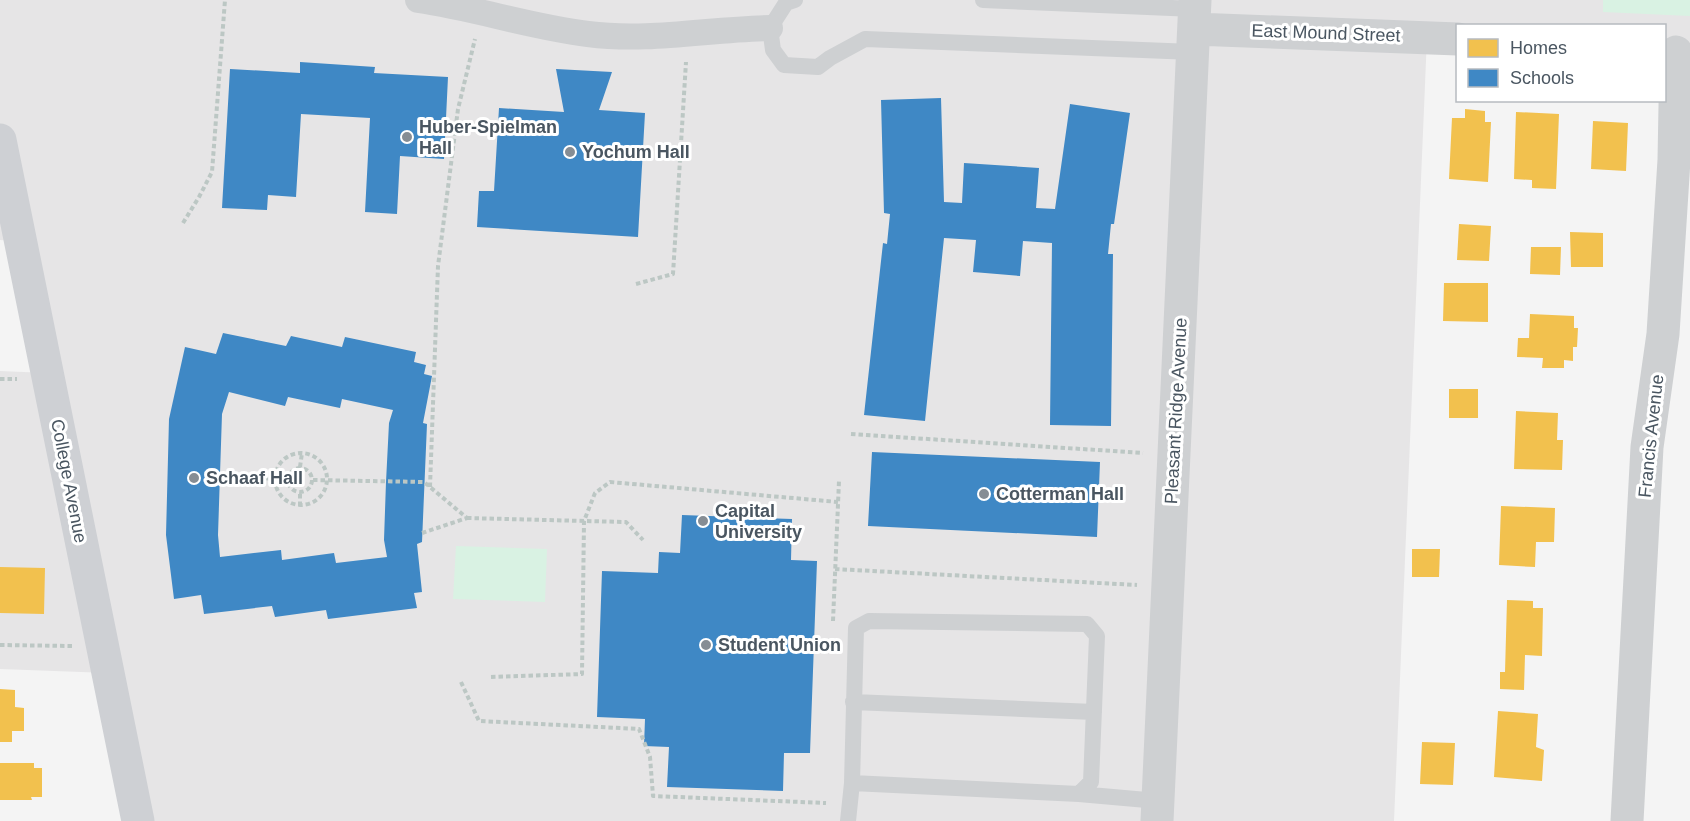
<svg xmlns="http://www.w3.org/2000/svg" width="1690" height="821" font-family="Arial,sans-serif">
<rect width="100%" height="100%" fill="#f4f4f4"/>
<path fill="#e6e5e6" d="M0 0H1690V53L1665 51 1664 26H1458L1427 37 1394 821H138L108 673 0 669V371L47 373 20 241 0 240Z"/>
<path fill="#d9f2e3" d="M1603 0H1690V16L1603 12Z
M456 546 547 549 545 602 453 599Z"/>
<path fill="#f2c14e" d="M1465 109 1485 111V122H1491L1488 182 1449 179 1452 118H1465Z
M1516 112 1559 114 1556 189 1532 188V180L1514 179Z
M1593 121 1628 123 1626 171 1591 169Z
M1459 224 1491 226 1489 261 1457 260Z
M1570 232 1603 233V267H1571Z
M1531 247H1561L1560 275 1530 274Z
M1444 283H1488V322L1443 321Z
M1530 314 1574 316V328H1578L1577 347H1573V361L1564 360V368H1542L1543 358 1517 357 1518 338H1529Z
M1449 389H1478V418H1449Z
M1516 411 1558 413 1557 440H1563L1562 470 1514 469Z
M1501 506 1555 508 1554 542H1536L1535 567 1499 565Z
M1412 549H1440L1439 577H1412Z
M0 567 45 568 44 614 0 613Z
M1507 600 1533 601V608H1543L1542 656 1525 655 1524 690 1500 689V672H1505Z
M0 689 15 690V707L24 708V731H12V742H0Z
M1498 711 1538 714 1536 747 1544 750 1542 781 1494 777Z
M1422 742 1455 743 1453 785 1420 784Z
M0 763H34V768H42V797H31L32 800H0Z"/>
<path fill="#3f88c5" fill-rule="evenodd" d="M300 62 375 67 374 73 448 77 444 159 400 156 397 214 365 212 370 118 301 114 296 197 268 195 267 210 222 208 230 69 300 73Z
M556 69 612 72 599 110 645 113 638 237 477 227 479 191H494L499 108 564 112Z
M941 98 944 202 962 203 964 163 1039 168 1036 208 1055 209 1070 104 1130 113 1114 224H1111L1108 254H1113L1111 426 1050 425 1052 243 1023 241 1020 276 973 272 976 240 944 238 925 421 864 415 883 243 887 244 890 214 884 213 881 100Z
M223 333 286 346 291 336 342 347 345 337 416 352 414 362 426 365 424 374 432 376 423 423 427 424 422 542 417 544 422 592 414 593 417 608 328 619 326 610 275 617 272 606 204 614 201 595 174 599 166 535 169 419 185 347 216 354ZM229 392 285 406 288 397 340 408 342 399 393 410 389 423 386 482 384 540 387 557 336 563 334 553 282 560 281 550 220 557 218 535 222 414Z
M872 452 1100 462 1097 537 868 526Z
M682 515 792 519 791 560 817 561 810 753H784L783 791 667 787 669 747 644 746 645 719 597 717 602 571 658 573 659 552 680 553Z"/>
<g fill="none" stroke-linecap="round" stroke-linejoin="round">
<path stroke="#bcc7c4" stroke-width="4" stroke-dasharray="4.5 3" stroke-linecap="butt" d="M183 223 199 197 212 172 225 0
M636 284 673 274 686 62
M0 379H17
M851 434 1143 453
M275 479a26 26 0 1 1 52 0a26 26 0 1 1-52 0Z
M300 467 302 453
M288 480a12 12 0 1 1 24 0a12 12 0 1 1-24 0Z
M220 475 288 480
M313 480 424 482 467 518 422 533
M430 487 438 266 458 109 475 39
M300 506V493
M467 518 626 522 643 540
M835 569 1137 585
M833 621 839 481
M0 645 72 646
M491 677 582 674 584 521 595 493 610 482 838 502
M461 682 479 721 639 729 650 757 653 796 826 803"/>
<path stroke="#ced0d2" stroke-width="16" d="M795 0 786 3 770 28 773 50 784 65 818 67 830 58 865 39 1193 52
M983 0 1195 9
M853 702 1094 712
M1079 794 1158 801
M848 821 852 783 856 628 869 621 1087 624 1097 636 1091 782 1079 794 852 783"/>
<path stroke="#ced0d2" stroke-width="26" d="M418 0C475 8 530 27 588 34 649 42 709 29 770 28"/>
<path stroke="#ced0d2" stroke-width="33" d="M1194 29 1458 39
M1157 821 1195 0
M1627 821 1647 447 1663 334 1674 160 1676 52"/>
<path stroke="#ced0d4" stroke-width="33" d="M0 140 138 821"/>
</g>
<g fill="#868d94" stroke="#fff" stroke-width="2">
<circle cx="407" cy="137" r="6"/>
<circle cx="570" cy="152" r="6"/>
<circle cx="194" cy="478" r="6"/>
<circle cx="984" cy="494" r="6"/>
<circle cx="703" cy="521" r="6"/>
<circle cx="706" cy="645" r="6"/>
</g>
<g text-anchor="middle" stroke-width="6" stroke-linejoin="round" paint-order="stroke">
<g font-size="18" fill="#4a5661" stroke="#fff">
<text transform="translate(1326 33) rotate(2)" y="6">East Mound Street</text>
<text transform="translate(1176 411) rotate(-87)" y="6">Pleasant Ridge Avenue</text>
<text transform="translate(1651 436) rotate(-84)" y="6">Francis Avenue</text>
<text transform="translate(69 481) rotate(79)" y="6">College Avenue</text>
</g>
<g font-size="18" font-weight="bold" fill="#4a5661" stroke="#fff" text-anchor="start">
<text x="419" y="133">Huber-Spielman<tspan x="419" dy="21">Hall</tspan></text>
<text x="582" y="158">Yochum Hall</text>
<text x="206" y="484">Schaaf Hall</text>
<text x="996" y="500">Cotterman Hall</text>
<text x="715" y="517">Capital<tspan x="715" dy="21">University</tspan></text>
<text x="718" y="651">Student Union</text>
</g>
</g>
<rect x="1456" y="24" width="210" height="78" fill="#ffffff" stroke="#b7bbc0" stroke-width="1.5"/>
<rect x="1468" y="39" width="30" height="18" fill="#f2c14e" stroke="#b7bbc0" stroke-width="1.5"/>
<text x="1510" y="54" font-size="18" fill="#4a5661">Homes</text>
<rect x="1468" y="69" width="30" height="18" fill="#3f88c5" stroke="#b7bbc0" stroke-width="1.5"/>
<text x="1510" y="84" font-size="18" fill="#4a5661">Schools</text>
</svg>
